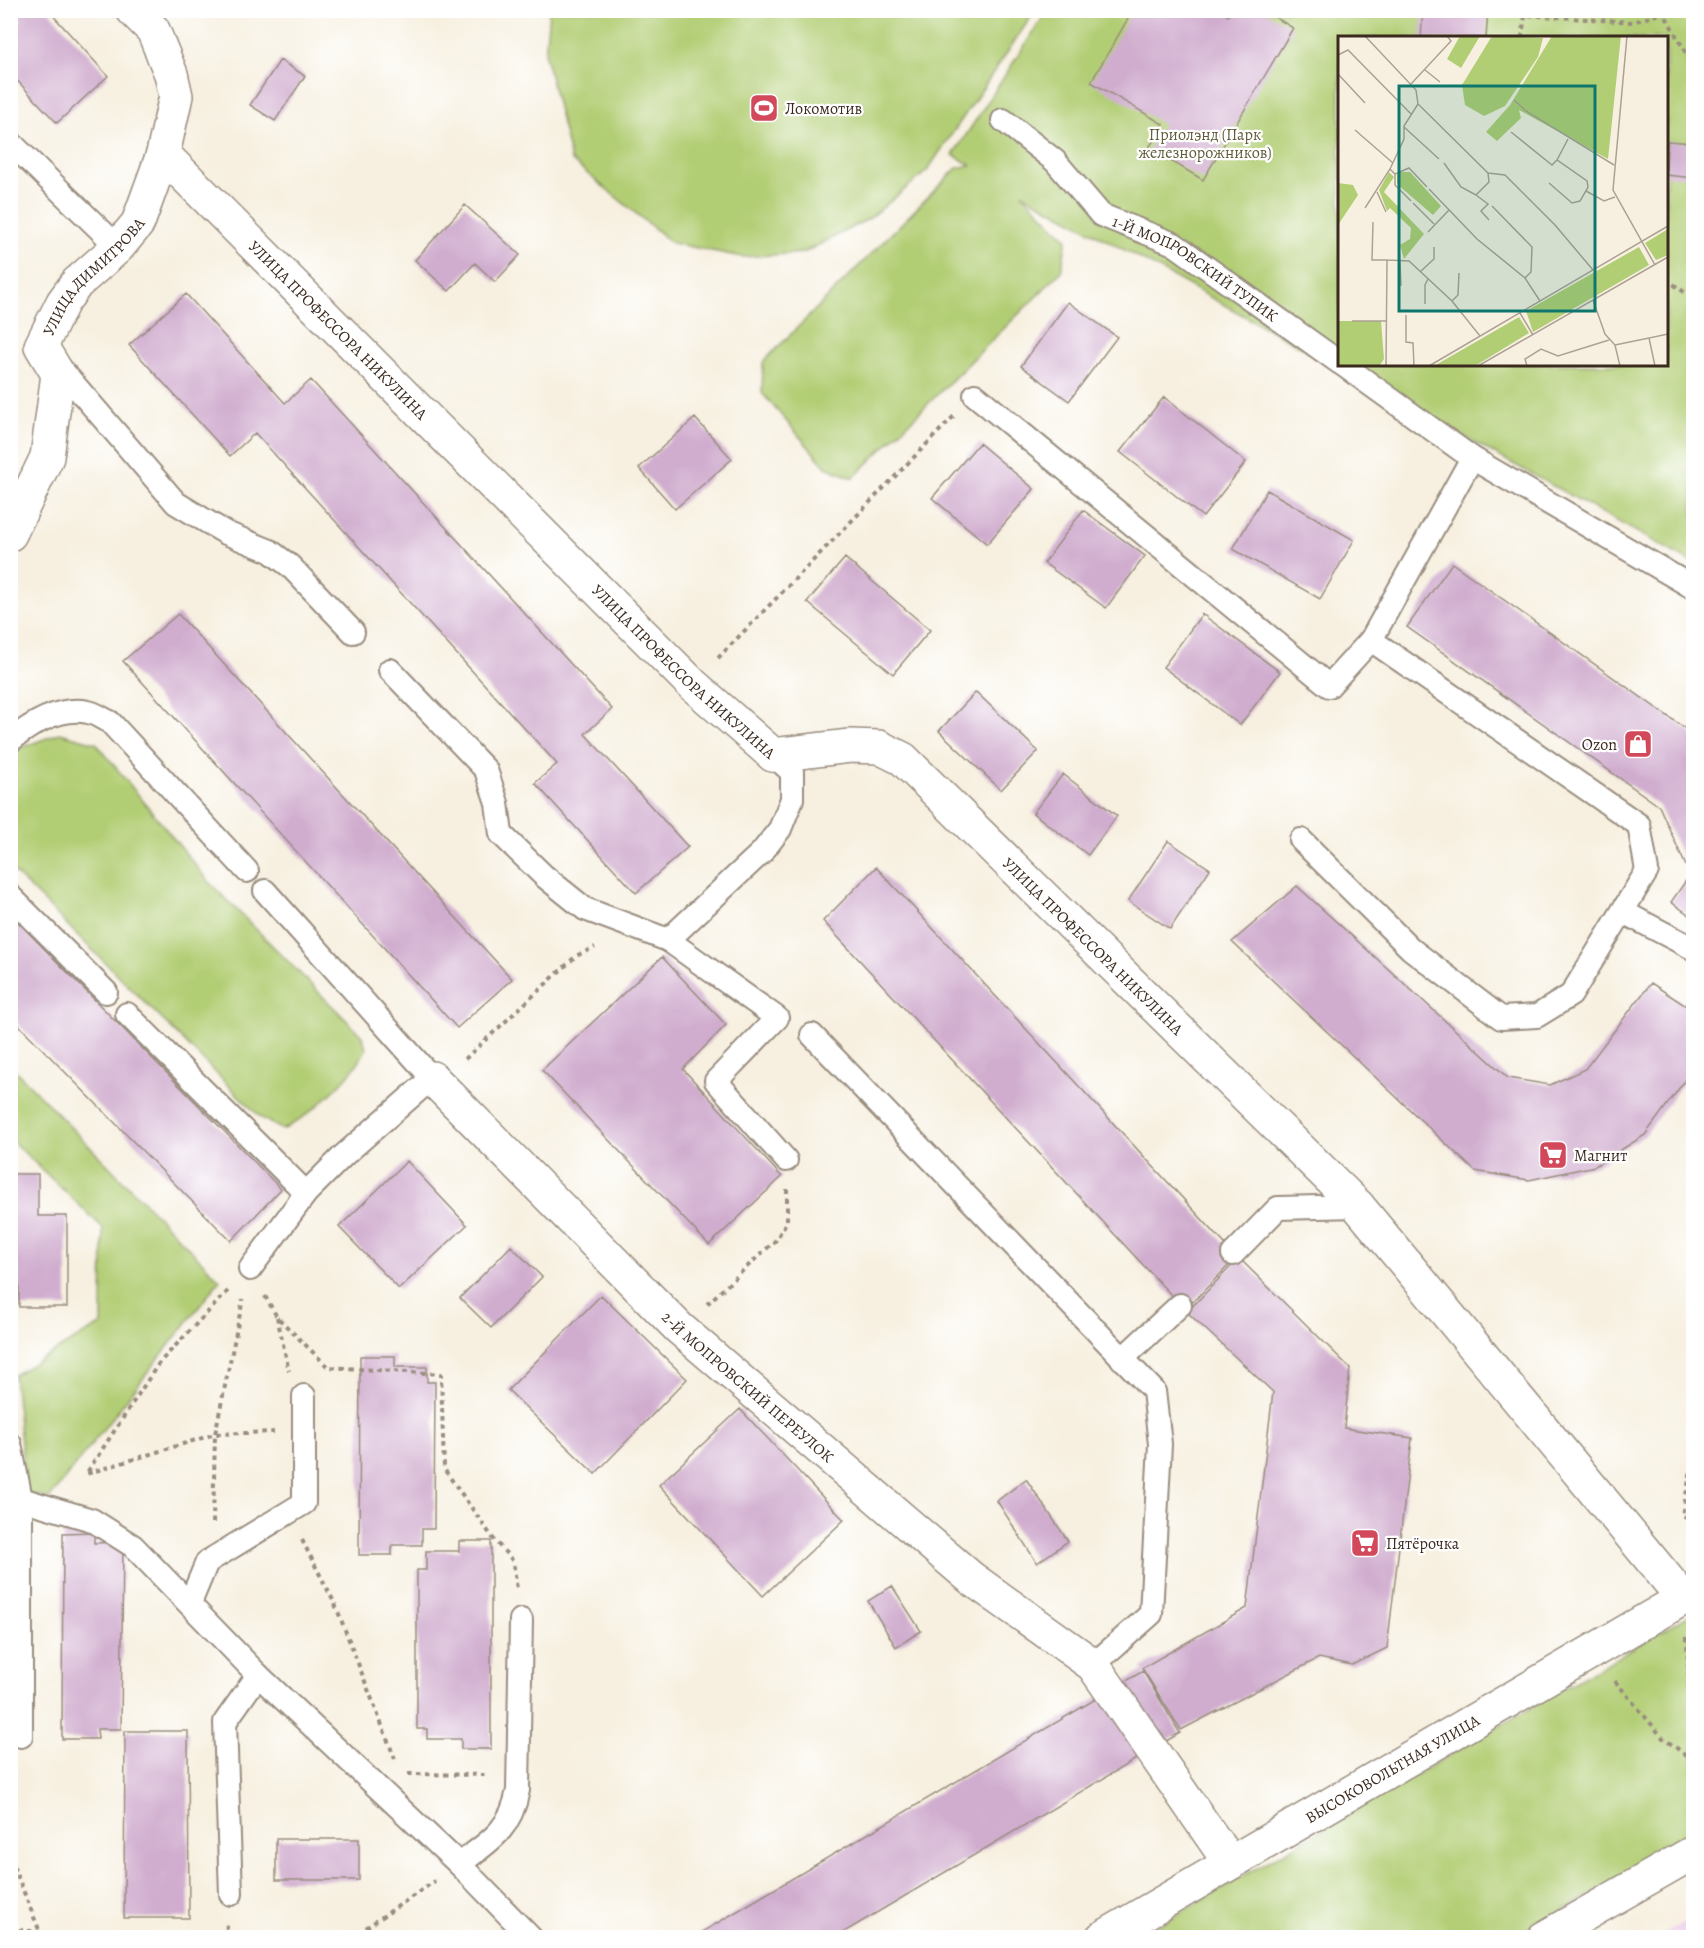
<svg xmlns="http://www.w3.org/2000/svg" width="1704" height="1948" font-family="Alegreya,serif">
<rect width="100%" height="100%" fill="#fff"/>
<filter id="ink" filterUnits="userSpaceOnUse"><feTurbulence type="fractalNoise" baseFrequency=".0167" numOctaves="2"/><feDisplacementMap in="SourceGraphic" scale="12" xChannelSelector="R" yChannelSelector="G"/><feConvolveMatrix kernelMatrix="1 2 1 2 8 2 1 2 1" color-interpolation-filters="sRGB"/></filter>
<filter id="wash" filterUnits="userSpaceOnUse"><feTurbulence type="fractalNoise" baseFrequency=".008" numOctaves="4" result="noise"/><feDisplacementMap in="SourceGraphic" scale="24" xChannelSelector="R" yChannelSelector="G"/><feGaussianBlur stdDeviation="1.35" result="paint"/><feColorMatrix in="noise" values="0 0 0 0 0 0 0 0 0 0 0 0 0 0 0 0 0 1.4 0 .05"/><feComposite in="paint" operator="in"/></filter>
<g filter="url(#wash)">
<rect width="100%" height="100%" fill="#f7f0e0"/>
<path fill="#ecd1e9" d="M1693 1917V1937H1658Z"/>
<path fill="#b2ce74" stroke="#767c49" stroke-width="1.5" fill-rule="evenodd" d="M549 11V10L1035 11 927 171 870 218 803 253 742 257 672 243 571 160 545 55Z
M1047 11H1693V563L1021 193 1067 239 1061 272 853 478 826 467 762 393 763 362 957 168 971 165 953 155ZM1340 38H1666V364H1340Z
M60 733 96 743 209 882 363 1037 366 1049C353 1078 310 1115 283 1130L261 1118 11 869V755L23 747Z
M10 1065 220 1280 49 1499 26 1492 14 1375 102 1324 103 1228 11 1140Z
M1693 1613V1835L1518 1937 1137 1938Z"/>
<g id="blocks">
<path fill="#d0adcf" d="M10 10H48L108 76 57 123 10 73Z
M1133 10H1218L1228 16 1232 10H1263L1293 28 1203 180 1149 148 1163 124 1091 82Z
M1423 10H1488L1486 38H1421Z
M280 60 305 76 275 121 250 105Z
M1667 141 1694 143V178L1666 175Z
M465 205 520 255 495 282 475 263 449 291 415 260Z
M186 294 285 403 311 380 612 709 585 734 688 847 636 893 535 783 557 764 255 433 230 456 129 345Z
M1068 302 1117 337 1069 401 1021 366Z
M1164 397 1246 462 1203 517 1120 452Z
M695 418 732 459 675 509 639 468Z
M979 443 1034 489 987 544 932 498Z
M1267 490 1354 540 1320 599 1233 549Z
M1083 510 1145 556 1106 608 1044 563Z
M845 558 930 630 893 674 807 602Z
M1452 563 1694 735V918L1671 902 1690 875 1659 806 1407 627Z
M178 614 512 979 457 1028 123 661Z
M1202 614 1280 672 1240 725 1163 667Z
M976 692 1038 751 1001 790 939 731Z
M1063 774 1117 816 1088 855 1033 813Z
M1168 841 1210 869 1170 929 1128 901Z
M876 867 1237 1257 1185 1310 823 921Z
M1297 886 1508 1078 1550 1085 1585 1069 1651 983 1694 1011V1068L1645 1135 1595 1166 1529 1180 1475 1171 1232 942Z
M10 914 281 1189 231 1241 10 1016Z
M662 957 726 1025 683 1069 782 1177 709 1245 542 1070Z
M407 1161 467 1225 399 1289 339 1227Z
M10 1174H38V1216H67V1307H19V1274H10Z
M511 1246 542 1277 491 1328 460 1298Z
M1239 1258 1350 1368 1344 1428 1412 1438 1387 1648 1352 1665 1319 1658 1181 1730 1142 1668 1247 1608 1273 1392 1187 1312Z
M601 1295 687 1379 595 1474 508 1390Z
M360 1356H395V1367H427V1382H435L434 1529H422V1545H392V1555H359Z
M740 1409 844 1520 763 1596 659 1485Z
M1026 1479 1068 1541 1037 1563 997 1501Z
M94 1532V1543L123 1542 121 1729H97L98 1739H62L63 1533Z
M459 1541H491V1749H461V1739H427V1729H417V1570H426V1551H459Z
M892 1586 921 1631 896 1647 868 1601Z
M1143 1671 1180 1733 834 1938H692Z
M125 1731H188L189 1918H124Z
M276 1839H359V1880H276Z"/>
</g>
</g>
<g filter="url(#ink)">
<use href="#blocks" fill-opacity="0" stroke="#998d7f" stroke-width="1.5"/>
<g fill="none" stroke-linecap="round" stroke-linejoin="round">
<g stroke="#998d7f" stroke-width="26">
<g id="service">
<path id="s1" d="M1003 120 1055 161 1101 215 1174 244 1340 363"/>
<path d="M10 142 118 247"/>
<path d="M54 361 176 503 226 533 270 551 290 566 353 632"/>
<path d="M1342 364 1472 458 1694 588"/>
<path d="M975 395 1329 686 1371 640 1639 825 1647 871 1571 995 1537 1016 1501 1018 1411 949 1301 840"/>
<path d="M1371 640 1472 458"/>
<path d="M390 670 486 770 497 803 501 834 544 876 585 909 668 940"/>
<path d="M10 741C31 724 60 706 88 712 95 713 103 719 110 722L247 871"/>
<path d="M773 755 792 772V799L780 829 762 852 668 940 777 1018 716 1081 786 1160"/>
<path d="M10 896 106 992"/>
<path d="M1623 912 1694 949"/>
<path d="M127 1014 306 1193"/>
<path d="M812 1035 1154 1391 1160 1444 1151 1614 1093 1665"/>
<path d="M1233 1254 1278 1208 1358 1206"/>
<path d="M250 1269 306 1193 344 1155 432 1078 265 891"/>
<path d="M1122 1359 1180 1305"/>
<path d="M10 1444 21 1499V1736"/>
<path d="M10 1500 21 1499 92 1520 133 1546 258 1675 459 1864"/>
<path d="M190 1603 207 1562 304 1503V1396"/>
<path d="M521 1620 518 1790C511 1830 489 1842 459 1864L531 1938"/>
<path d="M231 1894 225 1722 258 1675"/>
</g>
</g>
<g stroke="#998d7f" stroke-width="36">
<g id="pedestrian">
<path id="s2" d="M773 755 850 746 879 747 903 759 1358 1206"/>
</g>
</g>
<g stroke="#998d7f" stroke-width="36">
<g id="minor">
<path id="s3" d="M133 10 153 30 171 74 176 96 163 154 692 684 773 755"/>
<path id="s4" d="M10 534 47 457 58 374 41 346 63 302 77 283 118 247 138 223 163 154"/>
<path id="s5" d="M432 1078 679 1328 971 1578 1093 1665 1230 1863"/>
<path d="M1358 1206 1683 1598"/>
</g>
</g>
<g stroke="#998d7f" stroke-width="36">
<g id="tertiary">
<path id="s6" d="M1102 1938 1694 1592"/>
<path d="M1544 1938 1694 1852"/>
</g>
</g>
<path stroke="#998d7f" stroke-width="4" stroke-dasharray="4.5 4.5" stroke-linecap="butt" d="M1525 10V15L1633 22 1664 13
M1667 10 1664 13 1694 68
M1522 38 1525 15
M1666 279 1694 299
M718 658 954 416
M465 1059 576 956 595 947
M228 1291 159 1363 86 1474 215 1434 274 1432
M265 1296 277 1317 328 1367 441 1374 444 1469 495 1541 513 1561 517 1589
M707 1304 776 1240 787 1221V1189
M277 1317 289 1371
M1694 1455 1682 1515 1694 1523
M213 1523 215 1434 243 1299
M302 1540 335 1604 395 1759
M1687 1637 1690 1730 1694 1750
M1615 1681 1663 1738 1694 1761
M408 1774 488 1775
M10 1858 40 1932
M10 1929 40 1932 43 1938
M226 1938 227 1923
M351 1938 435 1881"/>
<use href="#service" stroke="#fff" stroke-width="22"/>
<use href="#pedestrian" stroke="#fff" stroke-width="33"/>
<use href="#minor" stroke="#fff" stroke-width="33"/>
<use href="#tertiary" stroke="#fff" stroke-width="33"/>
</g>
</g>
<defs>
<g id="stadium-square" transform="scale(1.5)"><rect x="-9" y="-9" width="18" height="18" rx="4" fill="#d1495b" stroke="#fff"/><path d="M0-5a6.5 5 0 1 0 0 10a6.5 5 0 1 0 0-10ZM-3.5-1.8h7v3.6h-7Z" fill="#fff"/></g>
<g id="shop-square" transform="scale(1.5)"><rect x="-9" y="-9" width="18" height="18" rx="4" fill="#d1495b" stroke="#fff"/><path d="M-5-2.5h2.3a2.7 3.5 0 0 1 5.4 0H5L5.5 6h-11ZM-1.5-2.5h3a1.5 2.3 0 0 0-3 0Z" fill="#fff"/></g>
<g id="supermarket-square" transform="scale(1.5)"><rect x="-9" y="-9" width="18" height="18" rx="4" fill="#d1495b" stroke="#fff"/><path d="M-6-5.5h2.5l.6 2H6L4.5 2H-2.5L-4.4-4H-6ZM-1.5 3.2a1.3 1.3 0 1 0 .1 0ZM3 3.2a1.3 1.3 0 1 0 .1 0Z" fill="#fff"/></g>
</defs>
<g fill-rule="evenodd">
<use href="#stadium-square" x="764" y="108"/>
<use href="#shop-square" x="1638" y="744"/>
<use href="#supermarket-square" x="1553" y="1155"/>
<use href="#supermarket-square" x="1365" y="1543"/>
</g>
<g text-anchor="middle" stroke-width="4.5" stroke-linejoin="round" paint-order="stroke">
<g font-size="16" fill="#3b2a1e" stroke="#fff" text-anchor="start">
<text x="785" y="114">Локомотив</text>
<text x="1617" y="750" text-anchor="end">Ozon</text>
<text x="1574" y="1161">Магнит</text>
<text x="1386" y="1549">Пятёрочка</text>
</g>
<g font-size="16" fill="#5f5b38" stroke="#fff">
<text x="1205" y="140">Приолэнд (Парк<tspan x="1205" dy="18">железнорожников)</tspan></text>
</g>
<g font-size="16" fill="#3b2a1e" stroke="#fff">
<text dy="6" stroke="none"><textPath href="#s1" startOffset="246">1-Й МОПРОВСКИЙ ТУПИК</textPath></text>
<text dy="6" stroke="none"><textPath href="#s4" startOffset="290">УЛИЦА ДИМИТРОВА</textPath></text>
<text dy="6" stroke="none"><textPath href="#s3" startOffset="406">УЛИЦА ПРОФЕССОРА НИКУЛИНА</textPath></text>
<text dy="6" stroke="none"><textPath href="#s3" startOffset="892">УЛИЦА ПРОФЕССОРА НИКУЛИНА</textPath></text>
<text dy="6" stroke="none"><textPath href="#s2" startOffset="400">УЛИЦА ПРОФЕССОРА НИКУЛИНА</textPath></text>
<text dy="6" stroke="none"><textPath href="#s5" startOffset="442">2-Й МОПРОВСКИЙ ПЕРЕУЛОК</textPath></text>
<text dy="6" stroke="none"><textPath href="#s6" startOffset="336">ВЫСОКОВОЛЬТНАЯ УЛИЦА</textPath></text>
</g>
</g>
<g transform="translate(1338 36)">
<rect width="330" height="330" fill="#f7f0e0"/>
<path d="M122 0H142L123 32 109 23ZM154 0 205 2 200 21 167 70 146 80 127 69 124 49ZM214 0H283L270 123 181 74 183 82 159 105 148 96 172 69ZM51 136 56 141 46 156 86 198 66 223 62 209 72 203 73 192 52 172 49 175 41 154ZM63 136H72L103 170 95 179 59 148V139ZM0 147 15 149 20 159 0 189ZM330 193V219L318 224 307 207ZM301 211 311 229 195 296 188 275ZM181 281 191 297 137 330H96ZM0 285H43L46 323 42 329H0Z" fill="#b2ce74"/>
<path fill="none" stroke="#aca192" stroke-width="1.5" d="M27 0 78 54 80 68 150 137 167 139 217 189 255 234M289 0 275 154 317 229M0 19 10 14 74 79M87 34 102 46M0 38 27 67M73 48 113 5 109 0M176 64 188 75 276 129M66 91 101 123M17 94 55 127M173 96 214 129 219 124 249 145 250 151 242 165 234 167 211 147M219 124 230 103M106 127 123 151 138 159M52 133 57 138 71 132 89 151M150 137 151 146 138 159 150 168 143 175 151 184M57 138V149L73 165M91 153 139 203 187 242 202 265M248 155 266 165 277 161M39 156 48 176M75 167 96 188M154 170 194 211 193 236 187 242M27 172 52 133 66 103V90L80 68M35 186 34 224H49L48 330M90 196 111 174M61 208 63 250M49 224 71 225 114 265M83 235 96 223V211M121 237 120 259 114 265 142 300M255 264 267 298 277 309 282 330M87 268V249L90 243M182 277 195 299M68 279V306L75 307 76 330M14 285H48M277 309 311 302M91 330 330 190M140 330 330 221M189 330 187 323 203 313 220 320 271 304M317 330 311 302 330 298"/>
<path fill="#0f766e" fill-opacity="0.15" stroke="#0f766e" stroke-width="3" d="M61 50H257V275H61Z"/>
<rect width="330" height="330" fill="none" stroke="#3b2a1e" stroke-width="3"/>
</g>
<rect width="1704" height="1948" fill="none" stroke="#fff" stroke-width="36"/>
</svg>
